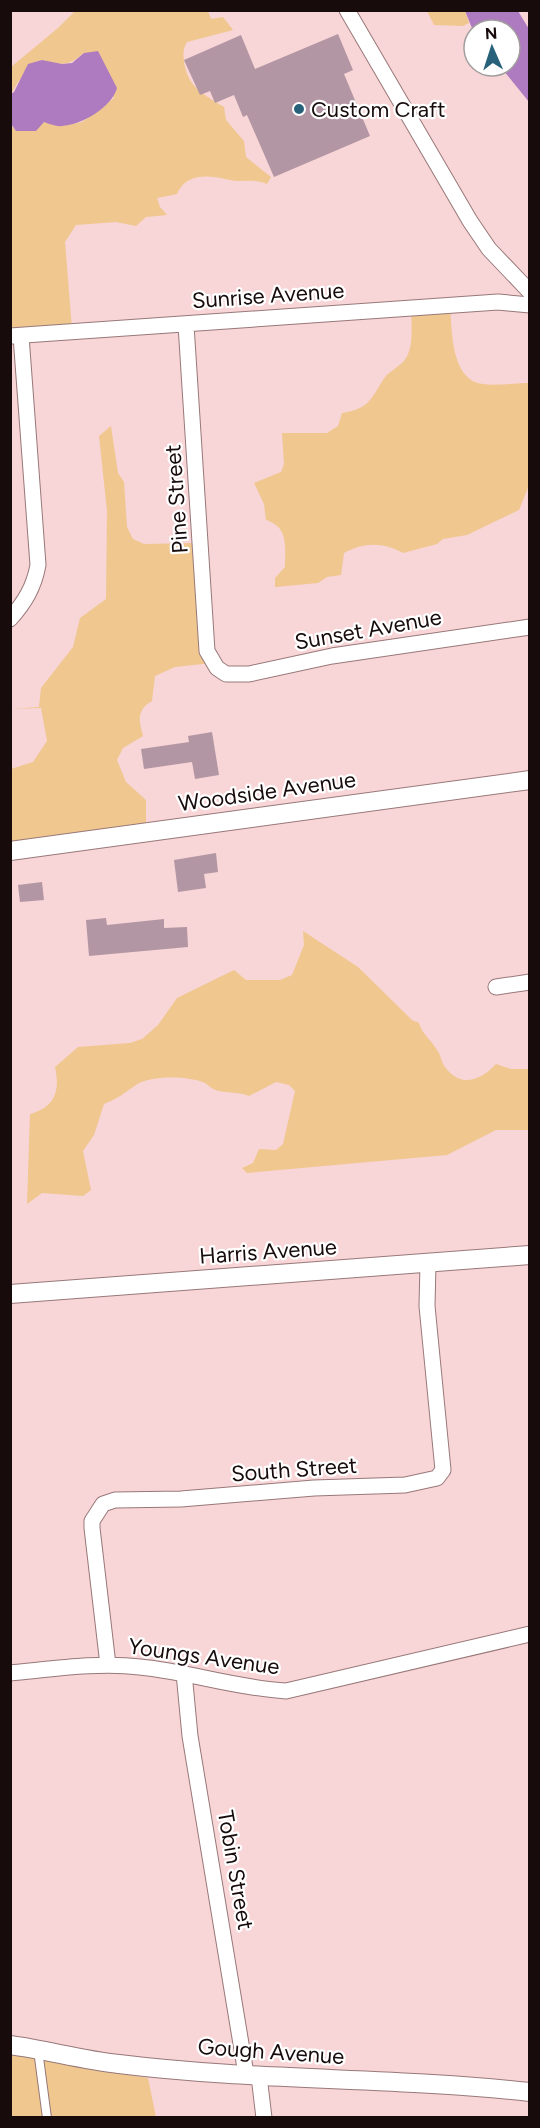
<svg xmlns="http://www.w3.org/2000/svg" width="540" height="2128" font-family="Figtree,sans-serif">
<rect width="100%" height="100%" fill="#f8d5d6"/>
<path fill="#efc78f" d="M75 11H208L211 19 223 17 233 30 187 42C183 49 183 53 184 61 187 87 203 94 224 107L226 120 244 141 246 157 271 177 267 184C254 178 243 183 230 180 210 175 186 172 177 194L157 198 160 207 167 215 146 217 136 226 116 222 76 225 65 242 72 329 11 335 10 124 16 131 44 122 61 126 82 122 114 98 84 53C67 67 63 65 42 60L18 82 11 94V67L58 28Z
M427 11H465L469 23 463 26 434 25Z
M450 304C452 328 450 380 483 384 497 386 515 383 529 383V485L519 510 467 535 443 539 437 544 403 553C384 542 363 542 344 553L341 575 327 577 318 583 275 587V578L285 567C285 547 289 527 266 520L264 504 254 483 281 472 284 464 282 433H327L338 426 342 413C368 409 370 401 383 380 387 373 397 368 403 362 415 349 411 324 411 307Z
M111 426 118 473 124 482 127 527 133 539 144 544 200 543 212 663 175 667 155 676 152 701C136 710 139 721 143 736L123 748 117 760 126 782 146 800V830L11 849V769L33 762 47 741 41 708 11 709 39 707 41 688 73 647 80 618 106 599 107 511 99 436Z
M303 931 358 967 412 1020 419 1023C423 1036 431 1039 437 1050 441 1055 441 1062 445 1067 461 1089 481 1080 496 1064L511 1069H529V1130H496L447 1155 247 1173 242 1168 253 1163 259 1149 276 1150 283 1144 295 1091 289 1085 276 1082 249 1096C238 1091 223 1094 213 1089 210 1087 208 1085 205 1083 189 1076 151 1075 136 1085 121 1095 121 1097 104 1104L94 1135 83 1151 91 1190 83 1196 42 1193 27 1204 30 1114C56 1107 60 1090 55 1067L78 1047 130 1043 142 1039 158 1025 177 998 234 970 246 980H280L292 975 304 945Z
M10 2054 148 2078 156 2117H11Z"/>
<path fill="#ae7ac0" d="M465 11H518L529 29V102L500 66H510V30H474V33Z
M98 51 117 88C112 107 82 125 62 126 57 127 50 124 44 122L36 131H16L11 124V94L14 92 28 64 42 60 62 64 72 63 84 53Z"/>
<path fill="#b396a4" d="M338 34 353 70 344 74 370 136 274 177 247 115 243 117 234 95 215 103 210 91 200 95 184 60 241 35 255 69Z
M212 732 219 775 195 779 192 762 144 769 141 749 189 742 188 736Z
M216 853 218 872 204 874 206 888 178 892 174 860Z
M42 882 44 900 20 902 18 885Z
M106 918 107 925 164 919V928L187 927 188 947 89 956 86 920Z"/>
<g fill="none" stroke-linecap="round" stroke-linejoin="round">
<g stroke="#987879" stroke-width="10">
<path id="service" d="M38 2050 47 2118"/>
</g>
<g stroke="#987879" stroke-width="17">
<path id="minor" d="M347 10 470 221 489 249 530 292
M186 325 207 651 217 668 226 674H249L332 656 530 627
M10 336 498 302 530 305
M10 619C25 602 34 587 38 565L21 336
M496 987 530 982
M108 1665 92 1528V1521L103 1504 115 1500 181 1499 314 1488 405 1485 437 1478 443 1470 427 1306 428 1264
M10 1673C53 1669 98 1662 140 1667 190 1672 236 1688 286 1691L530 1634
M184 1673 190 1736 246 2074
M259 2076 264 2118"/>
</g>
<g stroke="#987879" stroke-width="20">
<path id="tertiary" d="M10 851 530 780
M10 1294 530 1255
M10 2045C47 2050 82 2060 119 2064 255 2081 393 2077 530 2092"/>
</g>
<use href="#service" stroke="#fff" stroke-width="8"/>
<use href="#minor" stroke="#fff" stroke-width="15"/>
<use href="#tertiary" stroke="#fff" stroke-width="18"/>
</g>
<circle fill="#27617a" stroke="#fff" stroke-width="2" cx="299" cy="109" r="6"/>
<g text-anchor="middle" stroke-width="4.5" stroke-linejoin="round" paint-order="stroke">
<g font-size="22" fill="#170b0c" stroke="#fff" text-anchor="start">
<text x="311" y="117">Custom Craft</text>
</g>
<g font-size="22" fill="#170b0c" stroke="#fff">
<text transform="translate(268 295) rotate(-4)" y="8">Sunrise Avenue</text>
<text transform="translate(176 499) rotate(-94)" y="8">Pine Street</text>
<text transform="translate(368 629) rotate(-10)" y="8">Sunset Avenue</text>
<text transform="translate(267 791) rotate(-8)" y="8">Woodside Avenue</text>
<text transform="translate(268 1251) rotate(-4)" y="8">Harris Avenue</text>
<text transform="translate(294 1469) rotate(-4)" y="8">South Street</text>
<text transform="translate(204 1656) rotate(8)" y="8">Youngs Avenue</text>
<text transform="translate(236 1870) rotate(80)" y="8">Tobin Street</text>
<text transform="translate(271 2051) rotate(4)" y="8">Gough Avenue</text>
</g>
</g>
<rect width="540" height="2128" fill="none" stroke="#170b0c" stroke-width="24"/>
<g transform="translate(492 48) rotate(357)"><circle r="28" fill="#ffffff" stroke="#a29d9e" stroke-width="1.5"/>
<path d="M0-4.5L10 22L0 15L-10 22Z" fill="#27617a"/>
<text y="-9" font-size="16" font-weight="bold" text-anchor="middle" fill="#170b0c">N</text>
</g>
</svg>
